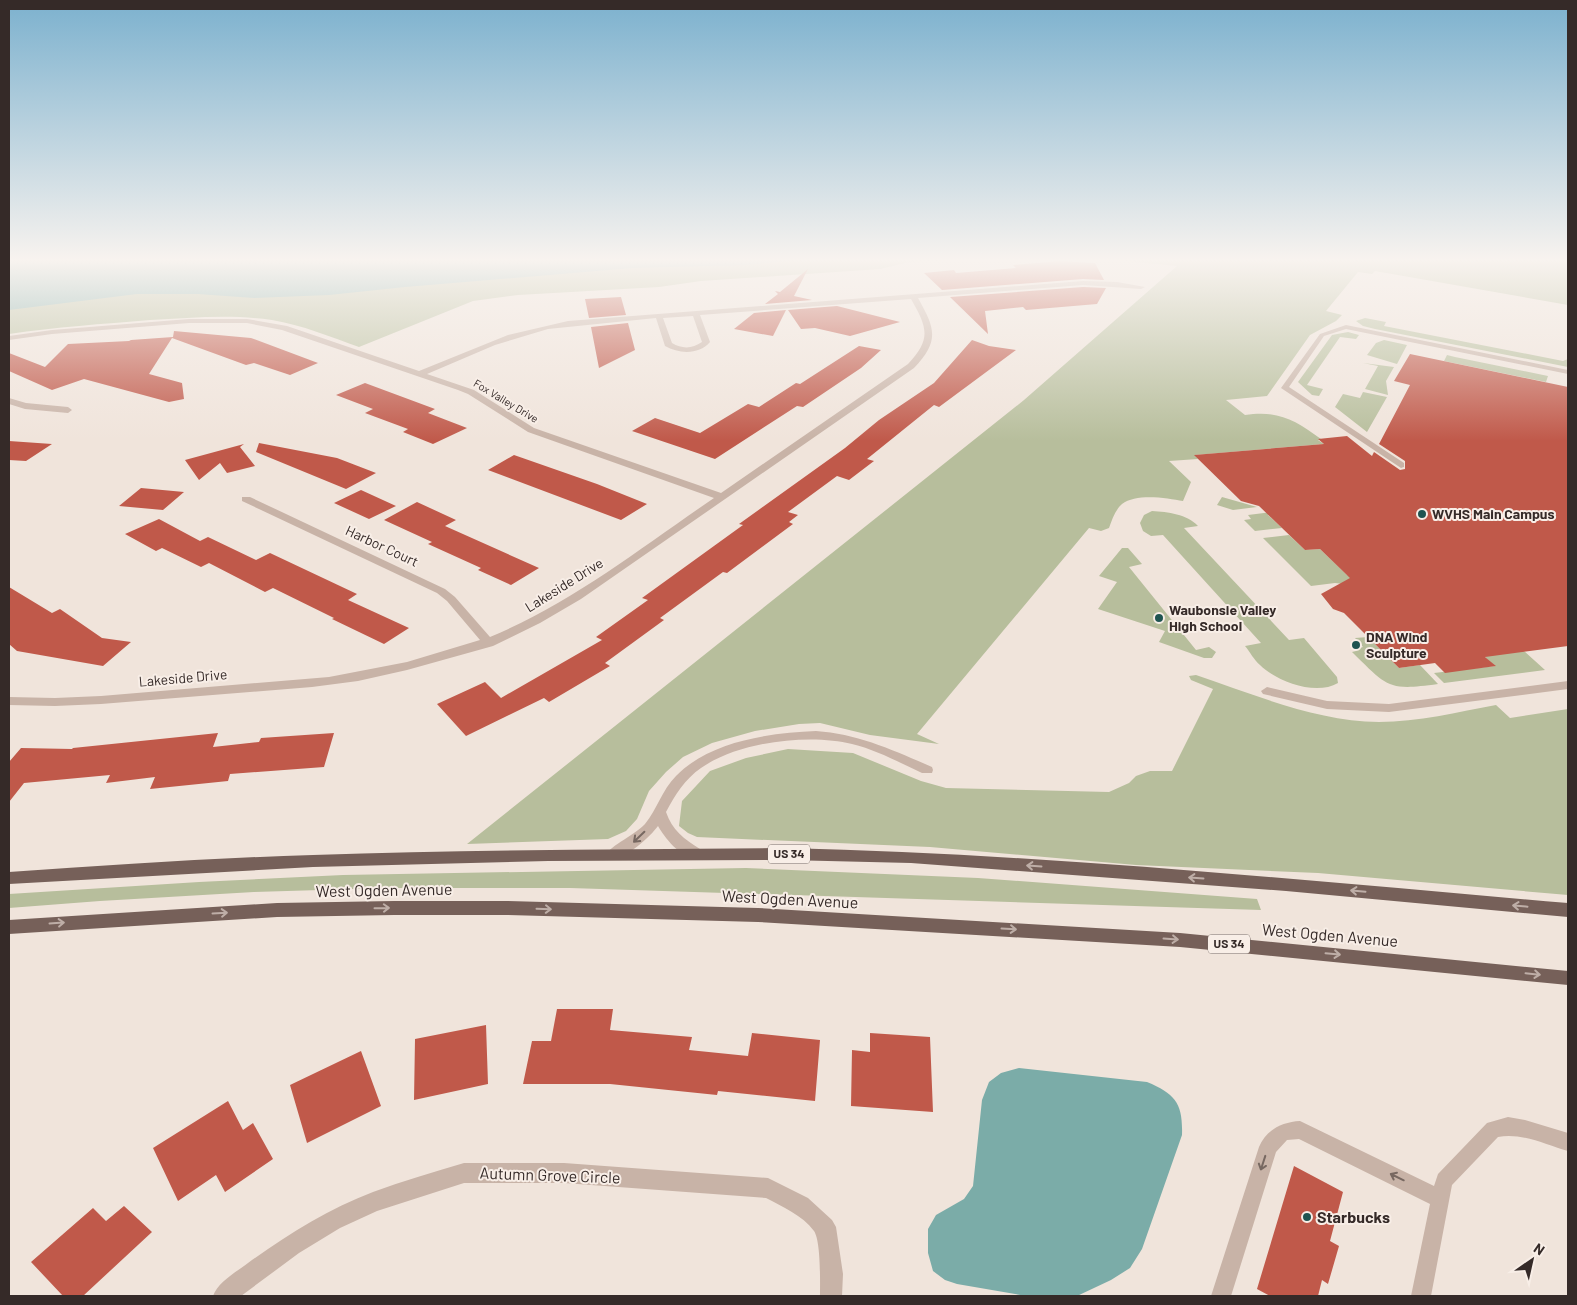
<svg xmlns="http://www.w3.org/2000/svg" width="1577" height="1305" font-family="Barlow,sans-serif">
<rect width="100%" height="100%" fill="#f0e4db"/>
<path fill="#b7be9c" d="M9 258H1010L910 262 880 269 701 281 659 287 518 295 473 301 359 347C331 337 302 325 272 320 231 314 190 318 150 320 102 324 56 327 9 334Z
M1095 258H1568V305L1375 271 1372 274 1358 272 1326 311 1342 315 1336 321 1310 335 1267 396 1226 400 1245 415C1278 410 1295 420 1321 439L1318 440 1324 444 1195 455 1198 459 1169 461 1191 482 1183 501C1167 498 1136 493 1122 504 1115 510 1112 520 1109 528L1101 531 1089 528 917 734 939 744 870 735 820 723 799 724 755 731 712 743 683 757 666 772 649 791 637 819 626 831 608 839 467 844 1024 400 1177 266Z
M1365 318 1386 322 1384 326 1563 361 1568 359V367L1375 329 1363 326 1356 321Z
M1348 332 1359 335 1356 339 1340 337 1307 385 1323 389 1319 396 1312 395 1298 382 1332 335Z
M1384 340 1407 345 1397 364 1367 355 1376 343Z
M1447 355 1455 357 1548 376 1546 382 1444 361Z
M1363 363 1394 367 1386 381 1388 395 1365 389 1378 366Z
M1363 392 1387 397 1367 432 1335 407 1343 394 1360 398Z
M1222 497 1257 507 1233 510 1217 505Z
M1152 511C1168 512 1187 514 1198 526L1184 528 1289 640 1304 638 1337 677 1338 683C1316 696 1277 682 1260 665 1254 660 1250 652 1245 646L1261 643 1163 535 1151 536 1143 531 1140 523 1144 515Z
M1280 511 1268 515 1282 528 1255 531 1244 520 1251 519 1248 515Z
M1289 535 1305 550 1320 549 1347 575 1395 590 1335 583 1311 586 1263 538Z
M1122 548H1128L1142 564 1129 567 1196 650 1209 647 1216 652 1212 658H1204L1159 642 1165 631 1098 609 1117 582 1099 576Z
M1505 634 1545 670 1444 683 1434 673 1495 666 1485 657Z
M1368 637 1399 668 1420 665 1438 684C1387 691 1388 687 1352 652L1356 651 1355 649 1363 647 1355 638Z
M1196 675C1255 695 1316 721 1379 722 1418 722 1458 712 1496 705L1510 718 1568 709V895L1318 873 1136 865 930 847 697 837 688 833 679 826 682 801 710 771 746 758 788 749 853 753 921 781 946 788 1109 792 1129 783 1136 776 1150 771H1172L1213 689 1191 680 1189 676Z
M746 868 978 878 1257 899 1261 910 570 888H387L254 892 100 901 9 908V894L199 882 343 875Z"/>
<path fill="#7baca8" d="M9 258H815L746 265 632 268 405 287 329 295 254 298 198 294H137L9 310Z
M1019 1068 1147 1082C1176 1094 1183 1104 1182 1135L1142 1249 1130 1268 1111 1280 1077 1296H1026L957 1284 945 1280 933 1271 928 1253V1229L936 1215 964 1199 973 1186 982 1100 989 1082 1001 1073Z"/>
<path fill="#c0594a" d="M1059 261 1095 263 1104 280 1083 279 942 290 924 273 954 270 956 273 1016 268 1013 265Z
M808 269 794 296 812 300 765 304 778 294 775 291 780 292Z
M1083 287 1106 288 1097 304 1026 310 1023 307 985 311 988 334 950 297Z
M621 297 626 315 589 318 585 299Z
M837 306 900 322 850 336 815 328 801 329 788 310Z
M786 310 773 336 734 329 754 313Z
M628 323 635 350 599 368 591 327Z
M174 331 251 338 318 363 290 375 254 363 246 365 172 338 149 374 182 383 184 399 169 402 84 379 52 390 9 371V353L45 367 68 344 129 341 131 340 173 337Z
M972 340 989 346 1016 350 939 407 934 405 867 459 874 461 849 480 837 476 788 512 798 515 789 522 793 524 727 573 723 572 660 618 664 620 605 663 610 666 549 702 544 698 466 736 437 704 485 682 501 698 602 640 596 637 648 600 642 598 743 525 739 524 845 448 879 420 934 383Z
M859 346 881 350 861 368 803 407 797 406 715 459 632 431 655 418 700 433 748 404 759 407 796 383 800 384Z
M1410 354 1568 387V646L1485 657 1496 666 1445 673 1435 663 1399 668 1344 613 1333 609 1321 594 1350 578 1320 549 1305 550 1259 506 1241 501 1194 455 1324 444 1318 439 1347 436 1372 456 1374 452 1400 470 1405 469V461L1379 444 1410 385 1394 381Z
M365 383 435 409 428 413 467 428 433 444 403 432 408 429 365 413 373 409 336 395Z
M9 441 52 444 26 461 9 460Z
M259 443 337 458 376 473 346 489 256 452Z
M244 444 240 447 255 466 227 473 220 463 199 480 185 460Z
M514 455 597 484 647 504 621 520 488 470Z
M141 488 184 492 163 510 119 506Z
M361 490 396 506 369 519 334 503Z
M417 502 456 520 445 526 539 568 511 585 478 570 481 568 428 544 432 542 384 520Z
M159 519 200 541 208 537 256 560 270 553 357 594 348 600 409 628 384 644 332 619 334 618 273 588 265 592 209 563 201 567 162 548 156 551 125 534Z
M9 587 52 613 60 609 102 638 131 642 103 666 17 651 9 644Z
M218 733 213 747 259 742 261 738 334 733 324 767 230 774 228 781 150 789 155 777 106 783 110 775 24 783 9 802V762L21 748 72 749 73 748Z
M557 1009H613L610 1030 692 1037 689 1050 748 1056 752 1033 820 1040 815 1101 718 1091 717 1095 610 1084H523L532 1041H551Z
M486 1025 488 1084 414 1100 415 1039Z
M870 1033 930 1037 933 1112 851 1106 852 1050 870 1052Z
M361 1051 381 1106 307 1143 290 1085Z
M228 1101 243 1130 253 1123 273 1159 225 1192 216 1175 178 1201 153 1148Z
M1294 1166 1343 1192 1330 1241 1339 1246 1328 1284 1322 1280 1318 1296H1270L1257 1289Z
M124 1206 152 1232 83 1296H63L31 1262 93 1208 106 1221Z"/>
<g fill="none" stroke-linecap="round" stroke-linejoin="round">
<path fill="#c8b3a7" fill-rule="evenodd" d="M1346 325 1568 370V374L1346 329 1324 336 1289 387 1404 463V467L1401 468 1281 388 1320 334Z
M1568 681V689L1389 712 1327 709 1263 694 1261 691 1267 687 1327 701 1389 704Z
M816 731C858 734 893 750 932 767L933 770 932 773H922C900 763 877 750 852 744 809 733 738 742 701 768 685 779 675 795 666 812 672 830 684 839 700 849L702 853 700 857C683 862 665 838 658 826 650 837 622 863 608 859L606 855C611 845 635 835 645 824 657 809 662 790 676 776 710 741 769 733 816 731Z
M1508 1117 1525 1120 1568 1133V1151C1546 1145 1521 1132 1498 1137L1452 1185 1431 1296H1411L1430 1204 1299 1139 1287 1140 1276 1152 1231 1296H1211L1259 1147C1266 1130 1282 1122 1300 1121L1434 1186 1438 1174 1487 1123Z"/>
<path fill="#c8b3a7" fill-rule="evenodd" d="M1083 281 1117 282 1145 287 1141 289 1083 285 918 298C935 328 940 341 914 368L581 599 540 623 493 646 407 670 358 681 312 687 101 704 55 706 9 705V697L55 698 101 696 329 677 407 662 480 640 447 601 437 593 242 501V497H250L445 589 455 597 490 637C572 603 642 547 714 498L528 432 468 394 458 390 282 330 247 323H189L52 334 9 340V336L52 330 189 319H247L287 326 419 371 508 335 568 321ZM911 299C927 327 932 339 908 364L721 493 534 428 474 390 427 374 495 345 548 329 656 318 665 346C679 354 699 355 710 342L700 315ZM693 316 702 342C692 349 682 349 672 343L663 318Z
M9 398 26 403 68 407 72 410 68 413 25 409 9 404Z
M464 1163H564L768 1178 808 1198 832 1220 836 1227 843 1274 842 1296H820C820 1283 821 1241 814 1231 802 1215 783 1207 766 1198L564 1183H464L377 1211 340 1228 299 1253 241 1296H213C218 1282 236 1272 248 1263 287 1235 328 1209 373 1192 403 1181 434 1172 464 1163Z"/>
<path fill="#766059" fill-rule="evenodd" d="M786 848C1047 854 1308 881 1568 903V917L1286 891 911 863 786 860 548 861 313 867 9 884V872C110 865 212 858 313 855 471 850 628 849 786 848Z
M394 901H507L758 908 1180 933 1568 971V985L1180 947 758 922 507 915H394L277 917 9 934V920L277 903Z"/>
</g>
<defs><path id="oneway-shaft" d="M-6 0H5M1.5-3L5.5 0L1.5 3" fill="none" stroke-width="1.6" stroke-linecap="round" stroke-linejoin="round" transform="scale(1.25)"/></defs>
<g stroke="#776861">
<use href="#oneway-shaft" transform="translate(639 837) rotate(136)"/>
<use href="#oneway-shaft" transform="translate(1263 1163) rotate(108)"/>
<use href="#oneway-shaft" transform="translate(1397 1177) rotate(-154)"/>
</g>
<g stroke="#beaea7">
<use href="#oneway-shaft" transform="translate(1034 866) rotate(-176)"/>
<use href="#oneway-shaft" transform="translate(1196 878) rotate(-176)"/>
<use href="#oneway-shaft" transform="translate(1358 891) rotate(-175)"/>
<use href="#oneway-shaft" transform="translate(1520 906) rotate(-175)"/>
<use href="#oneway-shaft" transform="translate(382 908) rotate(-1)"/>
<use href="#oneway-shaft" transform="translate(544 909) rotate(2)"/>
<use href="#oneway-shaft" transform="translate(220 913) rotate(-3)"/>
<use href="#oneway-shaft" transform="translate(57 923) rotate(-4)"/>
<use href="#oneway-shaft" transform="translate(1009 929) rotate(3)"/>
<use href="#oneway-shaft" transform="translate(1171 939) rotate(4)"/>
<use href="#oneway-shaft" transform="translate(1333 954) rotate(5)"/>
<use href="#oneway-shaft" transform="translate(1533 974) rotate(6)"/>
</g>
<linearGradient id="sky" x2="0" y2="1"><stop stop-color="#7cb1ce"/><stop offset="0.59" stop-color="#f8f3ef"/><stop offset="1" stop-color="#f8f3ef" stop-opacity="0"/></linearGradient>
<rect width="1577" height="441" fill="url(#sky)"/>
<g fill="#1f5451" stroke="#f8eee7" stroke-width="2">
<circle cx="1422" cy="514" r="5"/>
<circle cx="1159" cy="618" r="5"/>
<circle cx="1356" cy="645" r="5"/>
<circle cx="1307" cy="1217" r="5"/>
</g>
<g text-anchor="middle" stroke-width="4" stroke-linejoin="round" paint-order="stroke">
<g font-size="11" fill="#352a28" stroke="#f8eee7">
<text transform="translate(506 401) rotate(31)" y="4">Fox Valley Drive</text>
</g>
<g fill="#f8eee7" stroke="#706561" stroke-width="1">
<rect x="768" y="844.5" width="42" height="19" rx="4"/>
<rect x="1208" y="934.5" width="42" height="19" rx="4"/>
</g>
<g font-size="12" font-weight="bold" fill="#352a28">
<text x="789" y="858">US 34</text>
<text x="1229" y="948">US 34</text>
</g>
<g font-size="14" font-weight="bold" fill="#352a28" stroke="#f8eee7" text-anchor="start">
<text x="1432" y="519">WVHS Main Campus</text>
<text x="1169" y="615">Waubonsie Valley<tspan x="1169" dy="16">High School</tspan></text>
<text x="1366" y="642">DNA Wind<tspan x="1366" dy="16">Sculpture</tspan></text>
</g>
<g font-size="14" fill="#352a28" stroke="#f8eee7">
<text transform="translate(382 546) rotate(25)" y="5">Harbor Court</text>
<text transform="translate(564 585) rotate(-32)" y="5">Lakeside Drive</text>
<text transform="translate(183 678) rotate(-5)" y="5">Lakeside Drive</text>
</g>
<g font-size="16" fill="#352a28" stroke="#f8eee7">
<text transform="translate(384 890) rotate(-1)" y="6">West Ogden Avenue</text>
<text transform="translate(790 899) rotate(3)" y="6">West Ogden Avenue</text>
<text transform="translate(1330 935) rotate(5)" y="6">West Ogden Avenue</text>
<text transform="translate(550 1175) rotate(2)" y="6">Autumn Grove Circle</text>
</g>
<g font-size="16" font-weight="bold" fill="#352a28" stroke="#f8eee7" text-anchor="start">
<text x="1317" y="1223">Starbucks</text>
</g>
</g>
<rect width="1577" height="1305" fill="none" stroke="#352a28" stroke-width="20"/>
<g transform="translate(1532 1260) rotate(34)" stroke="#f8eee7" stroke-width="4" paint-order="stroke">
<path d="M0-4L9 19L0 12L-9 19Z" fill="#352a28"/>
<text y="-8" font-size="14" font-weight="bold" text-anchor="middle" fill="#352a28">N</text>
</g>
</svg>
